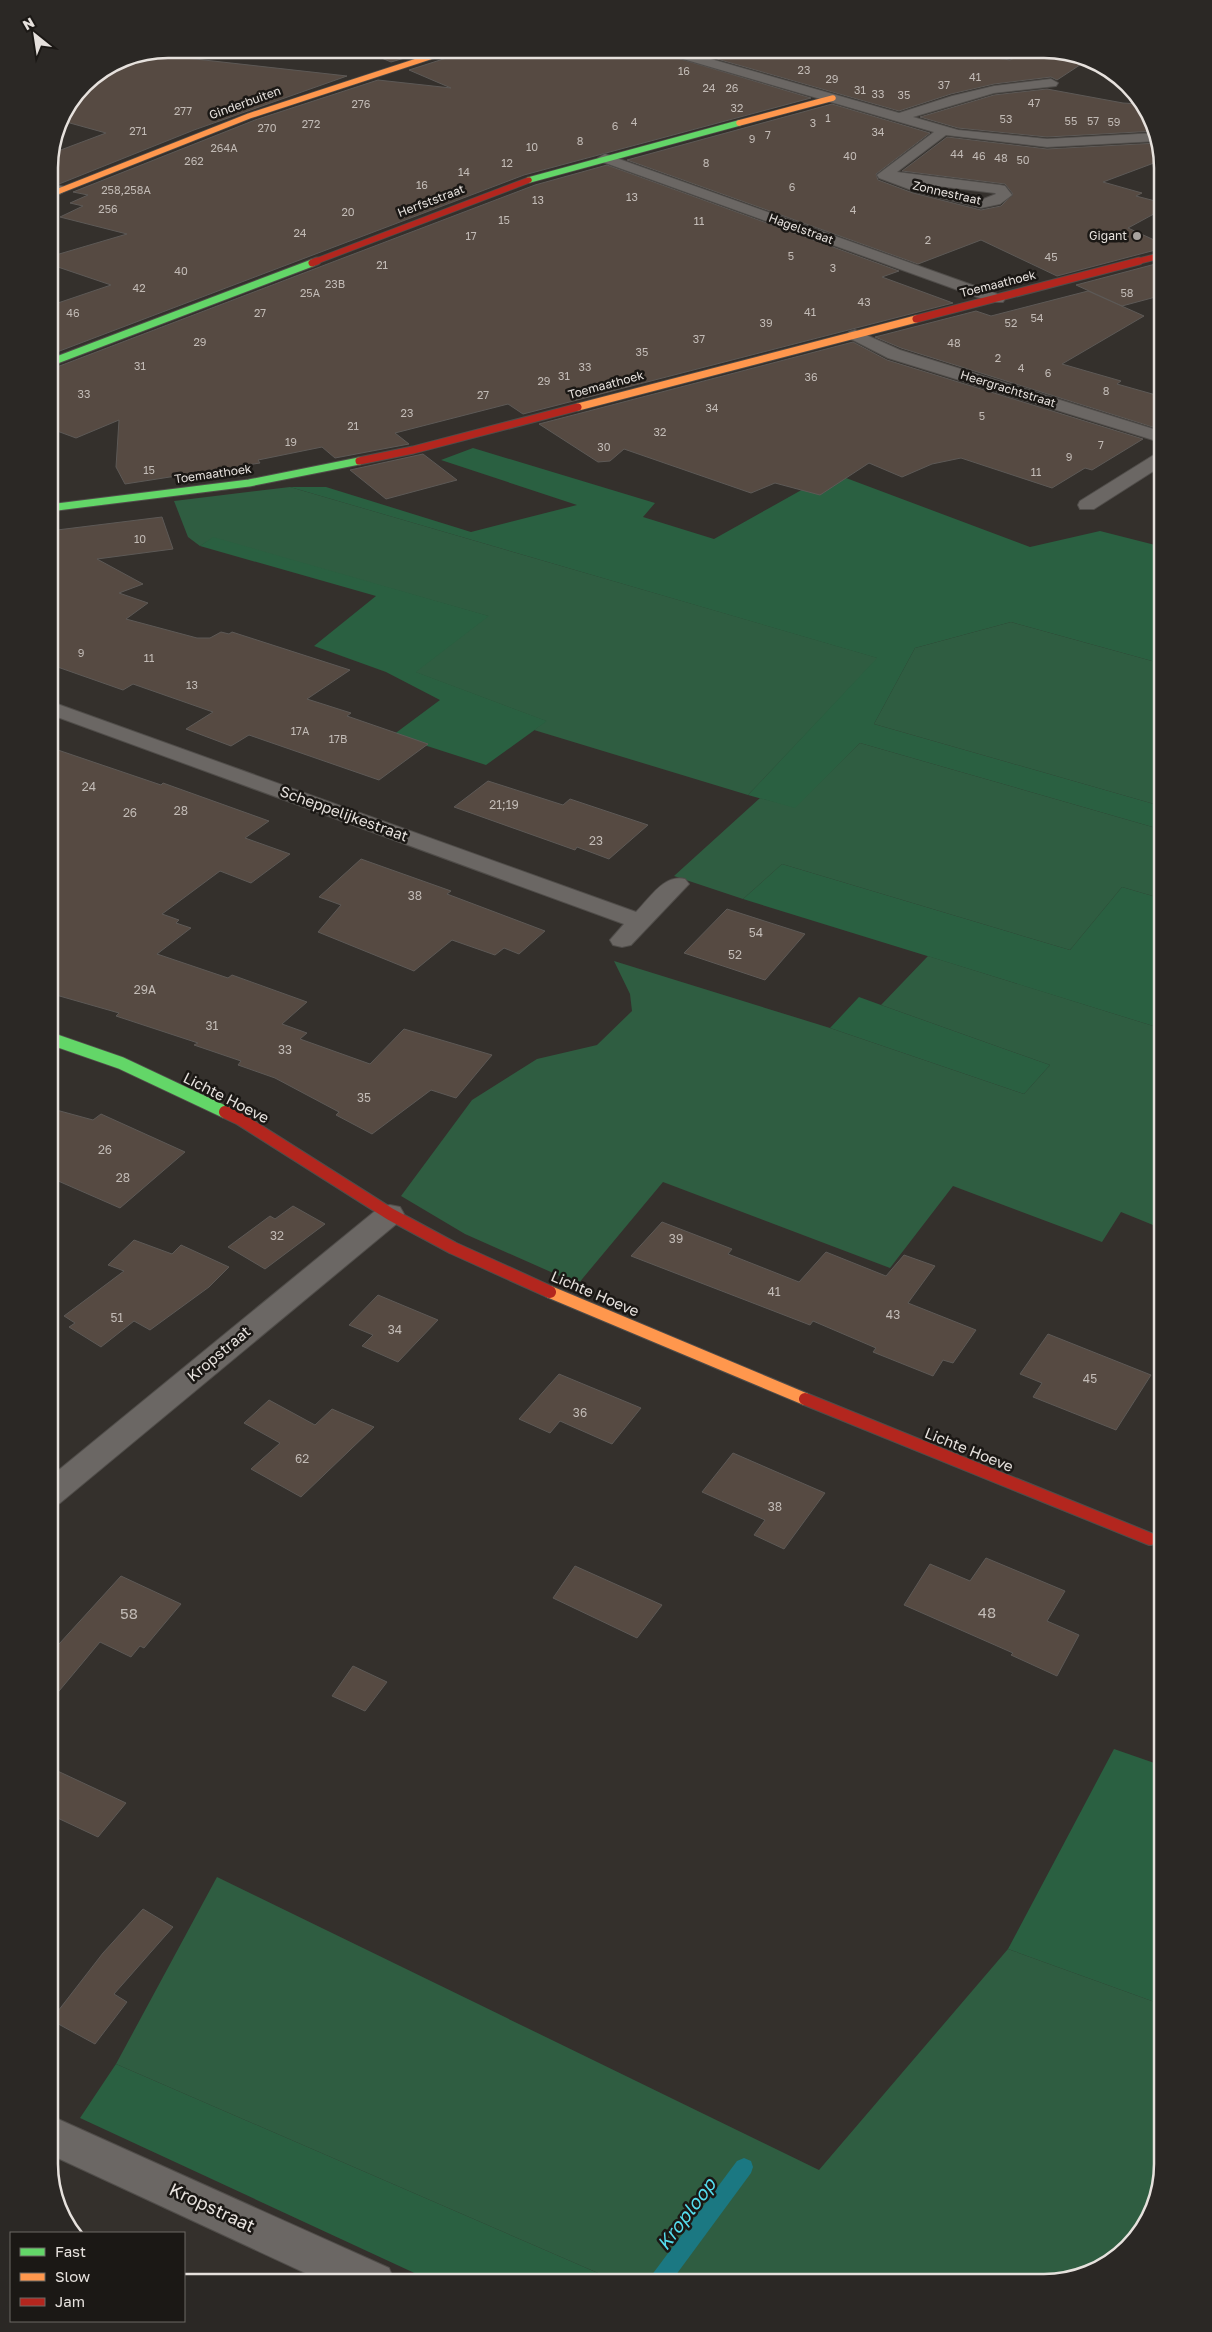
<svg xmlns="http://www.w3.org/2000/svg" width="1212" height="2332" font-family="'Golos Text',sans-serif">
<rect width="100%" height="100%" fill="#34302c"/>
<path fill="#2f5d41" d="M290 487 878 658 748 795 534 730 546 721 415 672 488 616 213 538 200 546 188 537 174 501Z
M1011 622 1163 664 1161 806 874 724 915 648Z
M860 743 1163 830V899L1122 887 1070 950 782 864 743 899 674 876 760 798 795 807Z
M928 956 1163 1029V1199L1157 1208 1163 1210V1229L1121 1212 1102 1242 953 1186 890 1268 663 1182 578 1284 465 1234 401 1196 472 1100 537 1059 597 1045 632 1011 630 994 614 961 830 1028 1024 1094 1050 1065 881 1005Z
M217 1877 819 2170 1008 1949 1163 2005V2165L1143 2231 1090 2274 1045 2283H621L116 2064Z"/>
<path fill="#2a6041" d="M473 448 655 503 643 517 714 539 814 483V466L1030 547 1100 531 1163 547V664L1011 622 915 648 874 724 1161 806 1163 805V830L860 743 795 808 748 795 877 658 290 487H326L471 532 577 505 441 460Z
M213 537 489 616 416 672 547 721 486 765 393 735 440 700 386 672 314 646 376 596 200 546Z
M782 864 1070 950 1122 887 1163 899V1029L743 899Z
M859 997 881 1005 1050 1065 1024 1094 830 1028Z
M1114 1749 1163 1766V2005L1008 1949Z
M116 2064 621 2283H436L80 2118Z"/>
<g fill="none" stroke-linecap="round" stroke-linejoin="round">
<path fill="#1b7882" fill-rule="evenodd" d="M744 2158 751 2161 753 2167 751 2173 670 2283H648L651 2276 737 2161Z"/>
</g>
<path fill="#564a42" stroke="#5d5956" d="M360 49H435L391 62Z
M462 49H517L518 52H657L811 98 524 175 49 355V306L111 285 49 264V257L127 234 60 217 83 206 70 203 88 195 73 192 255 120 378 80 451 88 409 70 459 54Z
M682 49H938L975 59 981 56 1010 60 1034 49H1053L1086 61 1057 80 1051 77 994 84 951 94 899 111Z
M141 54 195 59 347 76 194 130 59 184 49 181 50 154 106 133 59 120 84 83 122 58Z
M1047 89 1123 103 1140 104 1154 122 1156 131 1047 137 958 128 920 117 994 95Z
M832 104 930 133 876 174 878 180 913 193 981 210 1001 206 1013 194 1005 184 902 171 947 137 1047 149 1158 143 1162 160 1103 182 1142 193 1136 196 1163 203V209L1128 228 1163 244V248L1057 276 981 240 918 264 627 160Z
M607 165 899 271 882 277 953 303 523 414 508 404 395 433 409 444 335 458 322 447 258 460 260 463 125 484 116 467 119 420 76 438 49 428V370L535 185Z
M1163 262V295L1122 306 1076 285Z
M1088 291 1144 316 1062 364 1121 381 1117 384 1163 397V426L1159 429 901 348 875 337 976 311 991 316Z
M853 342 887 360 1143 439 1092 470 1085 468 1052 488 961 458 932 464 902 477 869 463 820 495 775 483 751 493 624 449 610 461 598 462 539 424Z
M423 454 457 480 386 499 350 470Z
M162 517 173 549 97 559 143 584 119 593 148 603 126 619 197 638H210L221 632 229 634 232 632 350 670 307 699 351 713 347 716 428 744 379 780 249 735 231 746 186 729 213 712 133 684 123 690 49 664V531Z
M49 747 161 785 163 783 269 821 245 838 290 854 251 883 220 871 162 914 179 920 176 923 191 928 157 954 228 978 232 975 307 1002 282 1024 307 1033 300 1039 370 1064 404 1029 492 1055 456 1098 431 1090 372 1134 336 1115 339 1112 275 1078 238 1065 241 1061 194 1045 198 1043 116 1016 119 1013 49 993Z
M488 781 563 805 570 799 648 825 609 859 577 847 575 850 454 807Z
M361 859 451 891 447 894 545 931 519 954 504 948 495 955 452 940 414 971 318 932 341 905 319 897Z
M727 909 805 934 765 980 684 953Z
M49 1108 93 1120 101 1114 185 1152 120 1208 49 1177Z
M293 1206 325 1224 265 1269 228 1247 270 1216 275 1219Z
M662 1222 732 1249 728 1254 799 1282 826 1252 886 1276 904 1255 935 1266 908 1303 976 1330 953 1363 943 1360 933 1376 873 1352 876 1348 813 1321 810 1325 631 1256Z
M134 1240 172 1254 181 1245 229 1267 209 1287 150 1330 134 1321 101 1347 69 1327 75 1323 64 1316 124 1271 108 1265Z
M378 1295 438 1320 398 1362 362 1346 373 1335 349 1325Z
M1048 1334 1151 1375 1116 1430 1033 1397 1042 1383 1020 1374Z
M559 1374 641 1408 612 1444 560 1421 550 1433 519 1419Z
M269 1400 315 1425 332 1409 374 1427 301 1497 251 1469 280 1443 244 1423Z
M733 1453 825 1493 784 1549 754 1535 765 1520 702 1492Z
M986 1558 1065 1591 1047 1621 1079 1635 1057 1676 1011 1655 1013 1653 904 1605 930 1564 970 1581Z
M575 1566 662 1605 637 1638 553 1598Z
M121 1576 181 1604 144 1648 140 1646 131 1657 100 1642 49 1703V1655Z
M353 1666 387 1682 365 1711 332 1696Z
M49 1767 126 1803 98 1837 49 1814Z
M143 1909 173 1927 114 1994 127 2002 95 2044 51 2020 103 1953Z"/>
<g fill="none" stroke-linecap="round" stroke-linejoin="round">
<g stroke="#504d4a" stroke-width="2">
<path id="street" d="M657 49H676L899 113 952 96 994 86 1051 79 1058 83 1056 86 994 93 913 117 958 130 1047 139 1156 133 1158 141 1047 147 946 135 897 172 1000 185 1005 186 1012 195 1000 204 981 208 914 191 879 178 877 175 934 132 659 52ZM921 184 995 193 996 194 981 200Z
M605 154 1003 296 1005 299 1003 302H991L600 161 598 158Z
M49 183 65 187 67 190 60 194 49 191Z
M855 330 900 350 1163 432V443L888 358 849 338 847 335 849 332Z
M1163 452V465L1094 509H1080L1078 505 1080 501 1157 453Z
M49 701 636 912C650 898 664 874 685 879L689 884 631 945 622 947 613 945 610 940 624 924 49 714Z
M390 1205 400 1207 404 1214 400 1221 60 1503 49 1507V1478L380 1207Z
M49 2115 389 2268 395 2283H327L49 2154Z"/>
</g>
<g stroke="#504d4a" stroke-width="7">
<path id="fast-far2" d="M529 180 739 123"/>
</g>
<g stroke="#504d4a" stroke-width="9">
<path id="fast-far1" d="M49 363 312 263
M49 508 249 483 359 461"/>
</g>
<g stroke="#504d4a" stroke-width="14">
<path id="fast" d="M49 1038 121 1063 225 1112"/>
</g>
<g stroke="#504d4a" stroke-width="7">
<path id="slow-far2" d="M739 123 833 98
M49 195 249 116 454 49"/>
</g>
<g stroke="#504d4a" stroke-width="9">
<path id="slow-far1" d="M578 407 916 319"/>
</g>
<g stroke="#504d4a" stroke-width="14">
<path id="slow" d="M550 1292 805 1399"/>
</g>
<g stroke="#504d4a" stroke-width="7">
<path id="jam-far2" d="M314 262 529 180
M1135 262 1163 255"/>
</g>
<g stroke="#504d4a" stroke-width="9">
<path id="jam-far1" d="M312 263 317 261
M916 319 1139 261
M359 461 413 450 578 407"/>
</g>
<g stroke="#504d4a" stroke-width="14">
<path id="jam" d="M225 1112 240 1119 390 1214 453 1248 550 1292
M805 1399 1150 1539"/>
</g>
<use href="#street" fill="#6b6764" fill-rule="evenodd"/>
<use href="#fast-far2" stroke="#63d668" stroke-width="5.5"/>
<use href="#fast-far1" stroke="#63d668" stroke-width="7"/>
<use href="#fast" stroke="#63d668" stroke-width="12"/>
<use href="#slow-far2" stroke="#ff974d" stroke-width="5.5"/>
<use href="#slow-far1" stroke="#ff974d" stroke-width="7"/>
<use href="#slow" stroke="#ff974d" stroke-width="12"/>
<use href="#jam-far2" stroke="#b3261e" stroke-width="5.5"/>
<use href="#jam-far1" stroke="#b3261e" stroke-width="7"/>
<use href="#jam" stroke="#b3261e" stroke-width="12"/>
</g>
<circle fill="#a8a39f" stroke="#1b1815" stroke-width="2" cx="1137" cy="236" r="5"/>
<g text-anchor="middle" stroke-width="5" stroke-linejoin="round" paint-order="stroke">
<g font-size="11" fill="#c2bbb6">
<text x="804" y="74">23</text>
<text x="684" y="75">16</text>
<text x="975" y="81">41</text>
<text x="832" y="83">29</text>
<text x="944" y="89">37</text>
<text x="709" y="92">24</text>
<text x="732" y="92">26</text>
<text x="860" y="94">31</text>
<text x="878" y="98">33</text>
<text x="904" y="99">35</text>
<text x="1034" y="107">47</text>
<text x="361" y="108">276</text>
<text x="737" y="112">32</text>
<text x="183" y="115">277</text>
<text x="828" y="122">1</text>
<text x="1006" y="123">53</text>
<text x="1071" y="125">55</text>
<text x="1093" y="125">57</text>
<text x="634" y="126">4</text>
<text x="1114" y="126">59</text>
<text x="813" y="127">3</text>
<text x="311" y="128">272</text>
<text x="615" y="130">6</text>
<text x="267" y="132">270</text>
<text x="138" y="135">271</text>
<text x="878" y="136">34</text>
<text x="768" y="139">7</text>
<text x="752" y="143">9</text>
<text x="580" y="145">8</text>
<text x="532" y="151">10</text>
<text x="224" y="152">264A</text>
<text x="957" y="158">44</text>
<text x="850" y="160">40</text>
<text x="979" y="160">46</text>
<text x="1001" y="162">48</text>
<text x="1023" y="164">50</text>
<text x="194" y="165">262</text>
<text x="507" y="167">12</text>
<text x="706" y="167">8</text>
<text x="464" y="176">14</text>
<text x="422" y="189">16</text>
<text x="792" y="191">6</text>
<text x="126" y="194">258,258A</text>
<text x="632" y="201">13</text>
<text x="538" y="204">13</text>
<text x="108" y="213">256</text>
<text x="853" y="214">4</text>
<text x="348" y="216">20</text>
<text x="504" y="224">15</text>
<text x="699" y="225">11</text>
<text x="300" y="237">24</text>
<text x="471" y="240">17</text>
<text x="928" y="244">2</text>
<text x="791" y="260">5</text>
<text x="1051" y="261">45</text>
<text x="382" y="269">21</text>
<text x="833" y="272">3</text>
<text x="181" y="275">40</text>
<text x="335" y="288">23B</text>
<text x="139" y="292">42</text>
<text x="310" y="297">25A</text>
<text x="1127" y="297">58</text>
<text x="864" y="306">43</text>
<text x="810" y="316">41</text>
<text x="73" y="317">46</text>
<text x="260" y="317">27</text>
<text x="1037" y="322">54</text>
<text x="766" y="327">39</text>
<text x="1011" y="327">52</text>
<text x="699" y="343">37</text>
<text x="200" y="346">29</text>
<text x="954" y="347">48</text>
<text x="642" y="356">35</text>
<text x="998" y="362">2</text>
<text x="140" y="370">31</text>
<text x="585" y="371">33</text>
<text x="1021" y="372">4</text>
<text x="1048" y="377">6</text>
<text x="564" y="380">31</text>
<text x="811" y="381">36</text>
<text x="544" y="385">29</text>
<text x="1106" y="395">8</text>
<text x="84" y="398">33</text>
<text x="483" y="399">27</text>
<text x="712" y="412">34</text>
<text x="407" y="417">23</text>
<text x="982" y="420">5</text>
<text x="353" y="430">21</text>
<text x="660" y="436">32</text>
<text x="291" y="446">19</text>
<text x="1101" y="449">7</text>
<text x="604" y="451">30</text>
<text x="1069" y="461">9</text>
<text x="149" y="474">15</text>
<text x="1036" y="476">11</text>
<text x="140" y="543">10</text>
<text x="81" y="657">9</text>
<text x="149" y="662">11</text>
<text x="192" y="689">13</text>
<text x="300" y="735">17A</text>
<text x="338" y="743">17B</text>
</g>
<g font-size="12" fill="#e6e1dd" stroke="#1b1815">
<text transform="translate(245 103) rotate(-20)" y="4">Ginderbuiten</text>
<text transform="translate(947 193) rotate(13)" y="4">Zonnestraat</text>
<text transform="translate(431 201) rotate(-21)" y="4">Herfststraat</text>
<text transform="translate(801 229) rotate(20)" y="4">Hagelstraat</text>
<text transform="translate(998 284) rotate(-14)" y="4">Toemaathoek</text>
<text transform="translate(606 385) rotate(-15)" y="4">Toemaathoek</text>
<text transform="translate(1008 389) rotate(17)" y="4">Heergrachtstraat</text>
<text transform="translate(213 474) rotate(-8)" y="4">Toemaathoek</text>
</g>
<g font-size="12" fill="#e6e1dd" stroke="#1b1815" text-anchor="end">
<text x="1127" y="240">Gigant</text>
</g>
<g font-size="12" fill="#c2bbb6">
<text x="89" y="791">24</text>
<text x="504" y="809">21;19</text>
<text x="181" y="815">28</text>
<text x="130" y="817">26</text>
<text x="596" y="845">23</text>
<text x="415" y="900">38</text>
<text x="756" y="937">54</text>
<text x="735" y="959">52</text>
<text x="145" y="994">29A</text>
<text x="212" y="1030">31</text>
<text x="285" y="1054">33</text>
<text x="364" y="1102">35</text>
<text x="105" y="1154">26</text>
<text x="123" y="1182">28</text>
<text x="277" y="1240">32</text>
<text x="676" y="1243">39</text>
<text x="774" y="1296">41</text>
<text x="893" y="1319">43</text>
<text x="117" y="1322">51</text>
<text x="395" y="1334">34</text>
<text x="1090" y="1383">45</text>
<text x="580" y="1417">36</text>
<text x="302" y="1463">62</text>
<text x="775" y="1511">38</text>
</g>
<g font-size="15" fill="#e6e1dd" stroke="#1b1815">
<text transform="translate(344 814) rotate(20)" y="5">Scheppelijkestraat</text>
<text transform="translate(226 1098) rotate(27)" y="5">Lichte Hoeve</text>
<text transform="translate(595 1294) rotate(23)" y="5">Lichte Hoeve</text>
<text transform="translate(219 1354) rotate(-40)" y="5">Kropstraat</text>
<text transform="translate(969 1450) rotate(22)" y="5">Lichte Hoeve</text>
</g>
<g font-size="15" fill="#c2bbb6">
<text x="987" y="1618">48</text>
<text x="129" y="1619">58</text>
</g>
<g font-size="18" fill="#e6e1dd" stroke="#1b1815">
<text transform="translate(212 2208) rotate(25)" y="6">Kropstraat</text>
</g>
<g font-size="19" font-style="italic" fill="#5de" stroke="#1b1815">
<text transform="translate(686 2214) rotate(-53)" y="7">Kroploop</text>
</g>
</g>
<path d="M0 0H1212V2332H0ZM168 58H1044A110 110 0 0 1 1154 168V2164A110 110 0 0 1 1044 2274H168A110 110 0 0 1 58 2164V168A110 110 0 0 1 168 58Z" fill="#2b2825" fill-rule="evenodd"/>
<path fill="none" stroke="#e6e1dd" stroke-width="2.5" d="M168 58H1044A110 110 0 0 1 1154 168V2164A110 110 0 0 1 1044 2274H168A110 110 0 0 1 58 2164V168A110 110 0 0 1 168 58Z"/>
<rect x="10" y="2232" width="175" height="90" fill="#1b1815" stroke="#6c6865"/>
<rect x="20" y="2248" width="25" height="8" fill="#63d668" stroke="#6c6865"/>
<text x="55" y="2257" font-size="15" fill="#e6e1dd">Fast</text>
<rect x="20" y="2273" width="25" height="8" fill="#ff974d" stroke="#6c6865"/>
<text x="55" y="2282" font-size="15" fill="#e6e1dd">Slow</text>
<rect x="20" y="2298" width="25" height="8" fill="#b3261e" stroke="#6c6865"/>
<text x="55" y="2307" font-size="15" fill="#e6e1dd">Jam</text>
<g transform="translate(35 35) rotate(330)" stroke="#1b1815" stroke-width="4" paint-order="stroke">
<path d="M0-4L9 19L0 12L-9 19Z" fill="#e6e1dd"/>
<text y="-8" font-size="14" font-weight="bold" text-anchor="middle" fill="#e6e1dd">N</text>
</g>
</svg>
